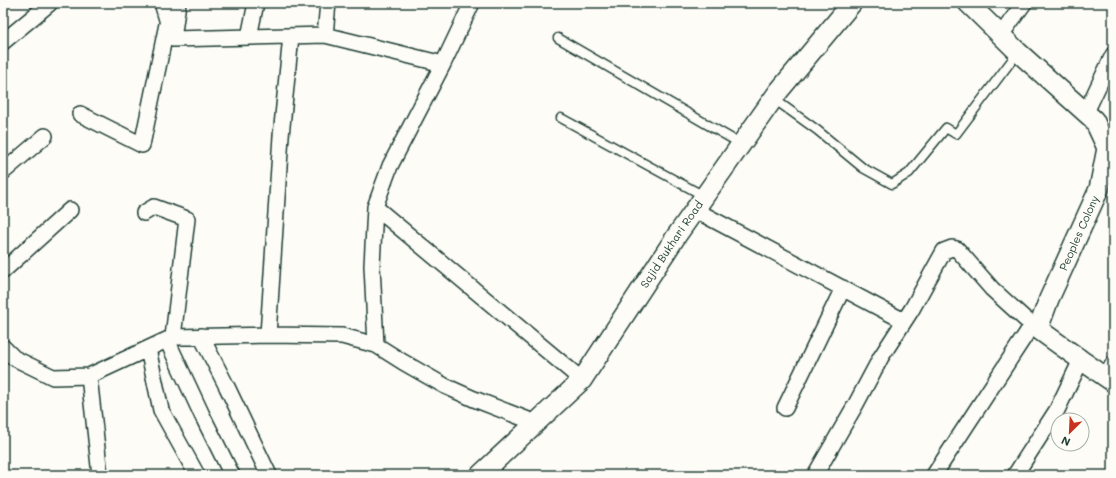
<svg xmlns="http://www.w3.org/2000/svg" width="1116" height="478" font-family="Mali,sans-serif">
<rect width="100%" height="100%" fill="#fdfcf7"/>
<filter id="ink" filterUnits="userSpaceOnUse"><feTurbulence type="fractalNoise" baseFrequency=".025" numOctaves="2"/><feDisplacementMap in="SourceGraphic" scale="8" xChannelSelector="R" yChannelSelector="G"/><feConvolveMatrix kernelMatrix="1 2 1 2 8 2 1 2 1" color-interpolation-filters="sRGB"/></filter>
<g filter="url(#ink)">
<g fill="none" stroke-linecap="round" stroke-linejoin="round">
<g stroke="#1f3d34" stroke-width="11">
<path id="service" d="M558 38 741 144
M774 99 817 130 863 168 892 184 909 173 946 128 956 134 1018 52
M561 118 704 196"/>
</g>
<g stroke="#1f3d34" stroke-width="18">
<path id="minor" d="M162 3 171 33
M178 3 173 39 325 35 443 64
M325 35 328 3
M1001 35 1024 3
M291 36 281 136 268 335 342 336 376 345 403 362 445 386 474 399 536 423
M249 37 256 3
M3 42 50 3
M1086 112 1113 55
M80 114 142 145 167 24
M3 172 45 136
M375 207 582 380
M695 210 904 321
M144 213 154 207 187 219 173 337 268 335
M3 271 70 210
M201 336 227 387 269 475
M167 340 202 415 232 475
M376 345 372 266 375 207 390 166 443 64 472 3
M3 347 14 358 53 377 89 376 173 337
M148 349 161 410 197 475
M89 376 100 475
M1106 377 1113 364
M785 408 843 288
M815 475 856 404 881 357 912 309 944 251 952 248 957 249 992 289 1025 319 1038 329
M934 475 1032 325
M1015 475 1057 410 1081 360"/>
</g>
<g stroke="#1f3d34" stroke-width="22">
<g id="tertiary">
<path d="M968 3 1018 52 1094 120 1107 148 1099 189 1049 299 1038 329 1081 360 1113 382"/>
<path id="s1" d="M480 475 582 380 677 235 778 92 852 3"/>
</g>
</g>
<use href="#service" stroke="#fdfcf7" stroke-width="8"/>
<use href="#minor" stroke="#fdfcf7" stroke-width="15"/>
<use href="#tertiary" stroke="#fdfcf7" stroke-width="19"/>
</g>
</g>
<g text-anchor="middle" stroke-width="3" stroke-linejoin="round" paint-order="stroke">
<g font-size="11" fill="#1f3d34" stroke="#fdfcf7">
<text transform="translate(1079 233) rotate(-66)" y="4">Peoples Colony</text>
<text dy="4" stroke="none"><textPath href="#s1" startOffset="302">Sajid Bukhari Road</textPath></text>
</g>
</g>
<rect width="1116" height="478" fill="none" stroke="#fdfcf7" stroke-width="16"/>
<rect x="8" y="8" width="1100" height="462" fill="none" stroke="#1f3d34" stroke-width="1.5" filter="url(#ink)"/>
<g transform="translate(1070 432) rotate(204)"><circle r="19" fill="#fdfcf7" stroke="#a4b0a9"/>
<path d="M0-3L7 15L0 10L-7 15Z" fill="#c8321e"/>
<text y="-6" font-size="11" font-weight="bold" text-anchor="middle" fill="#1f3d34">N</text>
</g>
</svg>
